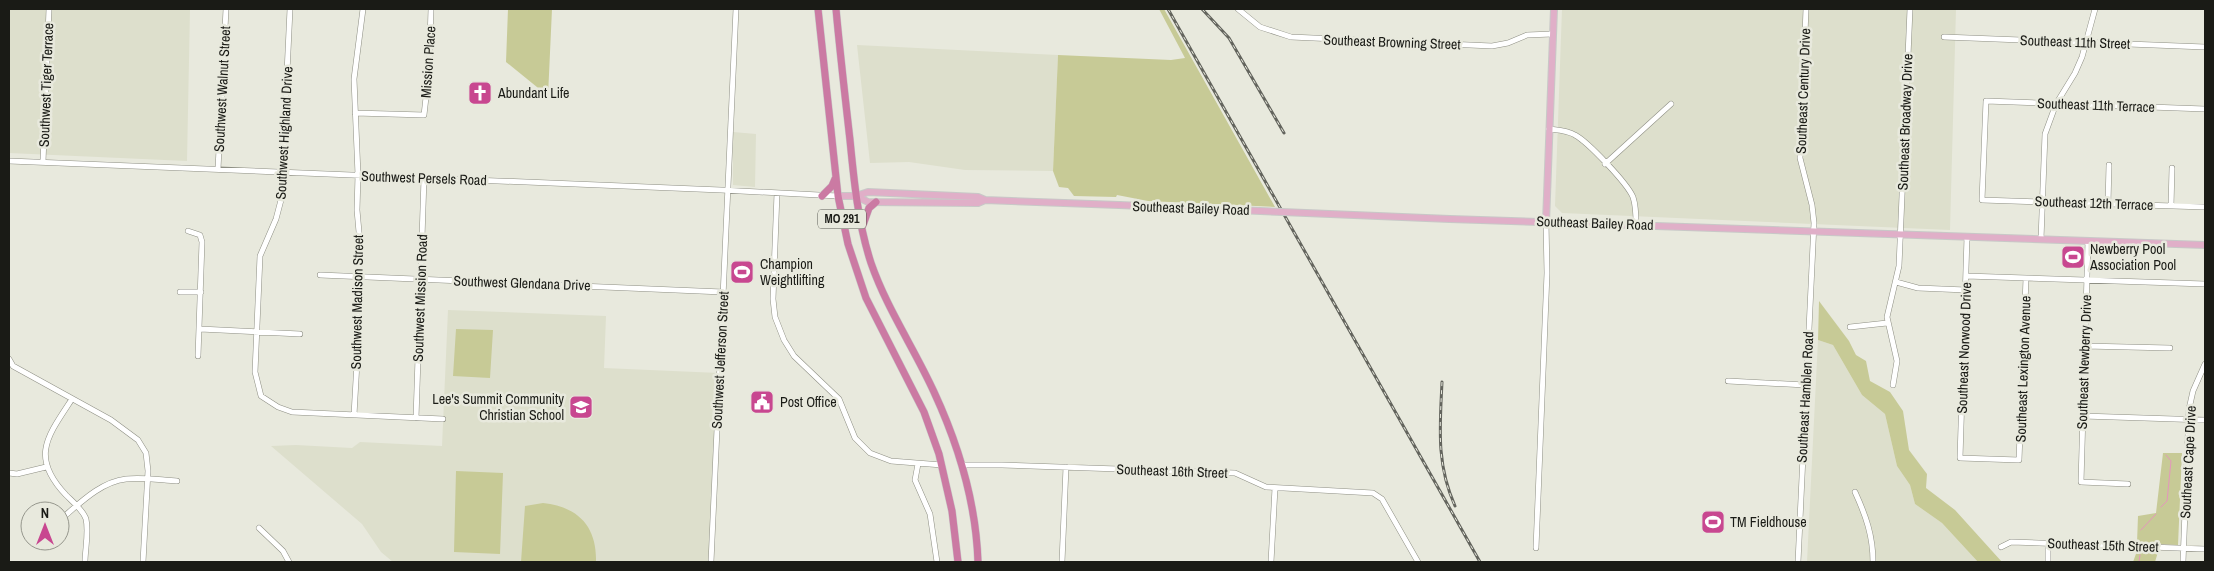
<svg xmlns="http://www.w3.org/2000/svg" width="2214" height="571" font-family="'Archivo Narrow',sans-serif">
<rect width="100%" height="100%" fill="#e8e9dd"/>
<path fill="#dddfcc" d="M9 9H190L187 161 9 153Z
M1562 9H1956L1950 230 1562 213 1555 206Z
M857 45 1058 55 1053 171 965 170 909 162 870 163Z
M733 132 756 134 755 187 733 185Z
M448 310 606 316 604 368 719 373 709 562H393L381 552 362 524 271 446 296 445 352 448 360 442 442 446Z
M1818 340 1833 345 1862 395 1885 414 1897 466 1910 485 1915 504 1942 523 1978 562H1807Z"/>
<path fill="#c7ca96" d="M508 9H552L548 96 506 62Z
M1159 9H1164L1275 207 1148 201 1117 195 1116 197 1074 196 1068 188 1059 187 1053 171 1058 55 1171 60 1185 58Z
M2066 252 2081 253 2080 269 2066 268Z
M1819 301 1849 341 1856 355 1866 361 1870 381 1890 392 1903 411 1909 450 1927 474 1926 488 1955 510 2002 562H1978L1942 523 1915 504 1910 485 1897 466 1885 414 1862 395 1833 345 1818 340Z
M456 329 493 330 490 378 453 376Z
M2163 453H2182L2178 545 2137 543 2138 516 2156 513Z
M456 471 503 473 500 554 454 552Z
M543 503C579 507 597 527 596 562H521L525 506Z
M2137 551 2158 552 2155 562H2133Z"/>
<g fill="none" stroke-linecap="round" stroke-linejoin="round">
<path stroke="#e596bc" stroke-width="1" d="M2161 507 2167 501 2171 461 2166 455
M2141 530 2156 514
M2139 562 2140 555"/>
<g stroke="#8e8f84" stroke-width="6">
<path id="minor" d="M290 9 281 200 276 219 260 256 255 372 261 396 278 407 292 412 443 419
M1238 9 1260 27 1291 37 1492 46 1508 43 1527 35 1552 34
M1944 37 2205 47
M2205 109 1986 101 1982 200 2205 207
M355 113 424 115 429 71 431 9
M1549 129C1558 130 1567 130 1575 135 1588 142 1627 183 1633 197 1636 206 1636 215 1636 224
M9 161 721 190 838 196
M43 162 49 9
M1605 164 1671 104
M218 169 226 9
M777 193 773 299 775 317 784 340 794 356 839 399 855 438 870 453 891 461 942 465
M2108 203 2109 165
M2171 206 2172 168
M188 231 200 235 202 242 198 356
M1967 237 1960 458 2019 460 2026 278
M2041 239 2045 134 2056 104 2075 73 2082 57 2095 9
M2088 241 2081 482 2128 484
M320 275 723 292
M1966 276 2205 284
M1896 282 1918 288 1966 290
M180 292H201
M1850 327 1887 323
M200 329 300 334
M2085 346 2170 348
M9 359 13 366 111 420 138 440 146 453 148 471 143 562
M1728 381 1805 385
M1893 385 1897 361 1887 317 1899 266 1910 9
M72 399C47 437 30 457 66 495 73 502 83 510 86 519 89 532 85 550 85 562
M354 415 359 327 360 243 357 210 358 175 354 79 363 9
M2083 416 2205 420
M416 418 424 178
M918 464 915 480 930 514 937 562
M963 465H1002L1235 473 1266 487 1373 493 1382 499 1418 562
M9 473 17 474 46 467
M1855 492C1866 516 1873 536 1873 562
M60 520C79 504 100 482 126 479 142 477 160 480 177 481
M259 528 283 551 289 562
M2048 543V562
M2001 547 2011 542 2205 549
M1536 548 1547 273 1546 222
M711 562 736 9
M1062 562 1066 467
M1271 562 1275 488
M1798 562 1814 223 1812 205 1800 158 1806 9
M2183 562 2189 409 2193 391 2205 364"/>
</g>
<g stroke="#c8c8c7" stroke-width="8">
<path id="major" d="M838 196H856L868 192 978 197 985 200
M856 196 868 202 978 203 985 200 1119 205
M1450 219 2205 245
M1546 222 1554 9"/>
</g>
<g stroke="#c8c8c7" stroke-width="8">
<path id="highway" d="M818 9 838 196 848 244 866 298 924 412 939 454 952 511 958 562
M836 9C840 53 845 96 850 140 854 181 858 223 871 263 887 309 914 348 934 392 959 446 976 502 978 562
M822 196 832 186 835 179
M863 225 869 208 876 202"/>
</g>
<use href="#minor" stroke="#fff" stroke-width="5"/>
<use href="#major" stroke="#e0afc8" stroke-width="6"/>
<use href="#highway" stroke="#cb7aa3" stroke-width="7"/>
<g stroke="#63645d" stroke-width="3">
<path id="rail" d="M1168 9 1480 562
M1202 9 1229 38 1284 133
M1442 382C1440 426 1436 464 1455 506"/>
</g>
<use href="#rail" stroke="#e8e9dd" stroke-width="1" stroke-dasharray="4" stroke-linecap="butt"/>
<g stroke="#c8c8c7" stroke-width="8" stroke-linecap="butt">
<path id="major-bridge" d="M1119 205 1450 219"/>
</g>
<use href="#major-bridge" stroke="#e0afc8" stroke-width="6"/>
</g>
<defs>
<g id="church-square" transform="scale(1.25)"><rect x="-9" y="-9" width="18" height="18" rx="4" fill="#c84790" stroke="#e8e9dd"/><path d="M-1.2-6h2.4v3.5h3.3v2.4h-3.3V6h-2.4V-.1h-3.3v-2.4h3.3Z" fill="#fff"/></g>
<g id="stadium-square" transform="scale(1.25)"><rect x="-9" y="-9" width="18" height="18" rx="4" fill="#c84790" stroke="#e8e9dd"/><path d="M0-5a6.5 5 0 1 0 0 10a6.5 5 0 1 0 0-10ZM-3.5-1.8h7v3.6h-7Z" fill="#fff"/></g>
<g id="civic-square" transform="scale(1.25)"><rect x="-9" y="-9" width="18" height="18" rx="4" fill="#c84790" stroke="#e8e9dd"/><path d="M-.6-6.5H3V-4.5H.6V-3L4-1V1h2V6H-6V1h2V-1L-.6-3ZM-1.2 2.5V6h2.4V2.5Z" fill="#fff"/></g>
<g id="school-square" transform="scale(1.25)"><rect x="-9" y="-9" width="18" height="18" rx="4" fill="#c84790" stroke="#e8e9dd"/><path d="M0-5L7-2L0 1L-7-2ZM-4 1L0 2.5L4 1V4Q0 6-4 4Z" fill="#fff"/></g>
</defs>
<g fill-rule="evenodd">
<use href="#church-square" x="480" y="93"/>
<use href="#stadium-square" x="2073" y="257"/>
<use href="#stadium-square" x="742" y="272"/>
<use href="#civic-square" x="762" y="402"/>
<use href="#school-square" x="581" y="407"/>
<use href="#stadium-square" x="1713" y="522"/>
</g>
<g text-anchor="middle" stroke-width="5" stroke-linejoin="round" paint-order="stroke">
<rect fill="#e8e9dd" stroke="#585952" stroke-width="1" x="818" y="209.5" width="48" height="19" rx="4"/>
<g font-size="12" font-weight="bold" fill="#1a1b16">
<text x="842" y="223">MO 291</text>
</g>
<g font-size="14" fill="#1a1b16" stroke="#e8e9dd">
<text transform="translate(1392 42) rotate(2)" y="5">Southeast Browning Street</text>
<text transform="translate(2075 42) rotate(2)" y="5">Southeast 11th Street</text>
<text transform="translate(428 62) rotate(-86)" y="5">Mission Place</text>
<text transform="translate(46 85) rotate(-88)" y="5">Southwest Tiger Terrace</text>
<text transform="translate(222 89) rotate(-87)" y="5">Southwest Walnut Street</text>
<text transform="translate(1803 91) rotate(-88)" y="5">Southeast Century Drive</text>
<text transform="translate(2096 105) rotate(2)" y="5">Southeast 11th Terrace</text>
<text transform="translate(1905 122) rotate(-88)" y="5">Southeast Broadway Drive</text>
<text transform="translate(284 133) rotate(-87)" y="5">Southwest Highland Drive</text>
<text transform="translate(424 178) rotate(2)" y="5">Southwest Persels Road</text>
<text transform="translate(2094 203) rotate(2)" y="5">Southeast 12th Terrace</text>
<text transform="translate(1191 208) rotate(2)" y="5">Southeast Bailey Road</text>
<text transform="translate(1595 223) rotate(2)" y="5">Southeast Bailey Road</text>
<text transform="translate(522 283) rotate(2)" y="5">Southwest Glendana Drive</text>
<text transform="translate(420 298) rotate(-88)" y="5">Southwest Mission Road</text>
<text transform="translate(357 302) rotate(-89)" y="5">Southwest Madison Street</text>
<text transform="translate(1964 348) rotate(-88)" y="5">Southeast Norwood Drive</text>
<text transform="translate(720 360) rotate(-87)" y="5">Southwest Jefferson Street</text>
<text transform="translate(2084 362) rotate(-88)" y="5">Southeast Newberry Drive</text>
<text transform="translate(2023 369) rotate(-88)" y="5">Southeast Lexington Avenue</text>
<text transform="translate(1805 397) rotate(-87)" y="5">Southeast Hamblen Road</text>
<text transform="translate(2188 462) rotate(-87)" y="5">Southeast Cape Drive</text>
<text transform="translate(1172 471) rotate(2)" y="5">Southeast 16th Street</text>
<text transform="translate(2103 545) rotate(2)" y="5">Southeast 15th Street</text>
</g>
<g font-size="14" fill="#1a1b16" stroke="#e8e9dd" text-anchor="start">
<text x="498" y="98">Abundant Life</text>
<text x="2090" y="254">Newberry Pool<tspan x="2090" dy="16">Association Pool</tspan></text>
<text x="760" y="269">Champion<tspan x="760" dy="16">Weightlifting</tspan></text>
<text x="564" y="404" text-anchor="end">Lee's Summit Community<tspan x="564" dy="16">Christian School</tspan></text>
<text x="780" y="407">Post Office</text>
<text x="1730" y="527">TM Fieldhouse</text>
</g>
</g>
<rect width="2214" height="571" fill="none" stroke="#1a1b16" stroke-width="20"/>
<g transform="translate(45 526)"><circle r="24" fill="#e8e9dd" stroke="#96978d"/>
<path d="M0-4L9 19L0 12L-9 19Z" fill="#c84790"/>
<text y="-8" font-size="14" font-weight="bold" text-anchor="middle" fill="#1a1b16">N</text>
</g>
</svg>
